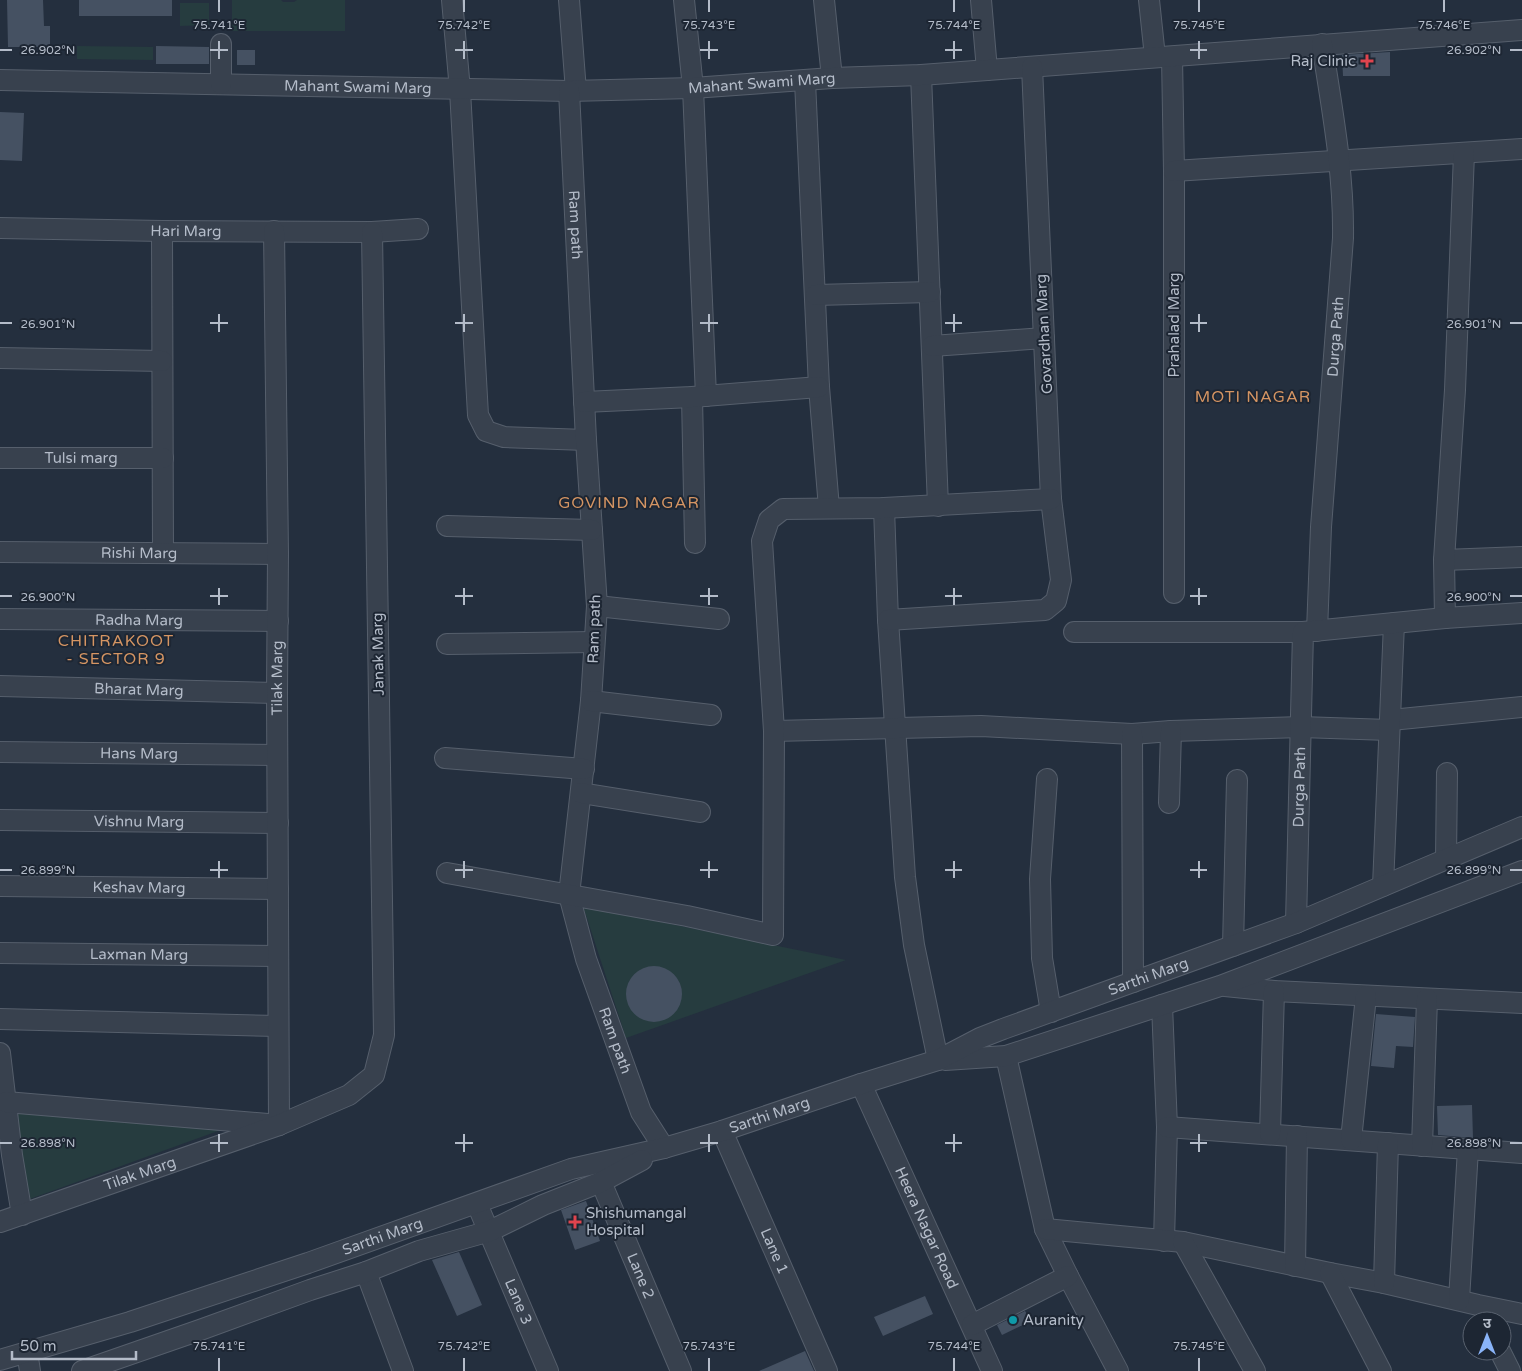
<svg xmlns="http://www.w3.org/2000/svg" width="1522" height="1371" font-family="'Varela Round','Noto Sans Devanagari',sans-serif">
<rect width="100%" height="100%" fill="#242f3e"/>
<path fill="#263c3f" d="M232 0H281L283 2H294L297 0H345V31H232Z
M180 3H209V25L180 26Z
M77 46 153 47V60L77 59Z
M583 906 846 960 626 1038Z
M17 1110 257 1117 27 1200Z"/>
<path fill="#455162" d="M7 0H43L44 26H50V47H8Z
M79 0H172V16H79Z
M156 46 209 47V64H156Z
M237 50H255V65H237Z
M1390 52V76H1343L1342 55Z
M0 112 24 113 22 161 0 160Z
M626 994a28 28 0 1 1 56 0a28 28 0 1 1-56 0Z
M1376 1014 1415 1017 1413 1047 1396 1046 1394 1068 1371 1066Z
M1472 1105 1473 1138 1438 1135 1437 1106Z
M586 1201 600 1241 575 1250 561 1210Z
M459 1252 482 1305 457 1316 432 1260Z
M925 1296 933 1314 883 1336 874 1317Z
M1025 1311 1031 1321 1002 1335 997 1325Z
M805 1351 814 1371H759Z"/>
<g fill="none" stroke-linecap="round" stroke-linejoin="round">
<g stroke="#565f6c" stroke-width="22">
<g id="minor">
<path d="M452 0 460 90 478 415 486 431 504 437 586 440"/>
<path d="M569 0 576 91"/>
<path d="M684 0 693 88 706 396"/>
<path d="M824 0 832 78"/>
<path d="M981 0 987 70"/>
<path d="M1149 0 1155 57"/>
<path d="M1172 57 1174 171V593"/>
<path d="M921 75 938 506"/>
<path id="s1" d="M0 80 569 91 693 88 832 78 921 75 1522 30"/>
<path d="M805 81 819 387 829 508"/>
<path d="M221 84V44"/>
<path id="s2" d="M569 91 586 440 597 606 591 701 569 895 586 959 641 1112 664 1148"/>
<path d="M1174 171 1522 149"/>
<path id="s3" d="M0 228 162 231 372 232 418 229"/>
<path d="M162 231 163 553"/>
<path d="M816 295 930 292"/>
<path d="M932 346 1044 338"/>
<path d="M0 358 162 361"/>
<path d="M692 397 695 543"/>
<path d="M584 402 692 397 819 387"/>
<path id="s4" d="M0 458H163"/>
<path d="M884 508 888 620 905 877 914 945 938 1060"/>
<path d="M447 526 592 530"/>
<path id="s5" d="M0 552 278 554"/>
<path d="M1444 560 1522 557"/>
<path d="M597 606 719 619"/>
<path d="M1445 618 1444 560 1455 390 1464 153"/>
<path id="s6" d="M0 619 278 621"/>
<path d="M888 620 1045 610 1056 601 1061 580 1051 499 1032 67"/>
<path id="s7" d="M1317 631 1321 527 1343 238C1344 172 1332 109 1322 44"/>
<path d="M1074 632H1303"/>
<path d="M447 644 594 642"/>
<path id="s8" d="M0 686 277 693"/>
<path d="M591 701 711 715"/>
<path d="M1391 720 1522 707"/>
<path d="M774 731 981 726 1132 734 1171 731 1301 727 1389 730"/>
<path d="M1132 734 1133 982"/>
<path id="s9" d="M0 752 277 755"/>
<path d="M445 758 584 769"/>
<path d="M1047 779 1040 879 1042 958 1051 1012"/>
<path d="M581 793 700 812"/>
<path d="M1169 803 1171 731"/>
<path id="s10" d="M0 820 278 823"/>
<path d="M1446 859 1447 773"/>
<path d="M447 873 687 916 773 935 774 731 762 541 769 520 783 509 884 508 1051 499"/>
<path id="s11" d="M0 886 278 889"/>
<path d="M1383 886 1394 623"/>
<path id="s12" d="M1296 923 1303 632 1445 618 1522 613"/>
<path d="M1233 946 1237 780"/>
<path id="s13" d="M0 953 278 956"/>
<path d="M1225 986 1274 991 1522 1003"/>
<path d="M1162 1005 1167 1127 1164 1241"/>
<path d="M0 1019 278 1026"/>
<path d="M0 1053 12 1155 22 1215"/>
<path d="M1006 1056 1045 1229 1068 1276 1118 1371"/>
<path d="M945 1060 1006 1056 1220 986 1522 871"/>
<path id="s14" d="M861 1084 992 1371"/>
<path id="s15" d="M6 1102 279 1125 277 693 278 554 274 231"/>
<path d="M1167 1127 1522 1153"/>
<path id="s16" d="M722 1131 827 1371"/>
<path d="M1270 1134 1274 991"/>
<path d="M1351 1140 1366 996"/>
<path d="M1422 1146 1427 999"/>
<path id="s17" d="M601 1182 681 1371"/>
<path id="s18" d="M477 1204 548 1371"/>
<path id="s19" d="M0 1222 279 1125 349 1095 374 1075 384 1035 372 232"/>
<path d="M1045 1229 1183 1242 1330 1273 1384 1283 1478 1305 1522 1314"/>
<path d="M1183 1242 1255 1371"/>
<path d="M1295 1266 1297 1136"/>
<path d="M366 1272 403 1371"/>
<path d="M1330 1273 1381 1371"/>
<path d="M1384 1283 1388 1143"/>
<path d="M1459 1300 1468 1149"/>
<path d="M972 1325 1068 1276"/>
<path d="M1500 1351 1510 1371"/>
<path d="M27 1352 30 1371"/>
<path id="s20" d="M0 1360 130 1322 308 1263 571 1169 664 1148 722 1131 861 1084 938 1060 980 1038 1003 1029 1296 923 1522 827"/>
<path d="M82 1371 200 1330 310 1290 366 1272 419 1251 490 1231 543 1205 601 1182 642 1160"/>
</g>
</g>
<use href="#minor" stroke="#38414e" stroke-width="20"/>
</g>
<path fill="none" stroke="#b4bcc9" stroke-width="2" d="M219 0V12M464 0V12M709 0V12M954 0V12M1199 0V12M1444 0V12M219 41V59M464 41V59M709 41V59M954 41V59M1199 41V59M0 50H12M210 50H228M455 50H473M700 50H718M945 50H962M1190 50H1207M1510 50H1522M219 314V332M464 314V332M709 314V332M954 314V332M1199 314V332M0 323H12M210 323H228M455 323H473M700 323H718M945 323H962M1190 323H1207M1510 323H1522M219 588V605M464 588V605M709 588V605M954 588V605M1199 588V605M0 596H12M210 596H228M455 596H473M700 596H718M945 596H962M1190 596H1207M1510 596H1522M219 861V878M464 861V878M709 861V878M954 861V878M1199 861V878M0 870H12M210 870H228M455 870H473M700 870H718M945 870H962M1190 870H1207M1510 870H1522M219 1134V1152M464 1134V1152M709 1134V1152M954 1134V1152M1199 1134V1152M0 1143H12M210 1143H228M455 1143H473M700 1143H718M945 1143H962M1190 1143H1207M1510 1143H1522M219 1358V1371M464 1358V1371M709 1358V1371M954 1358V1371M1199 1358V1371"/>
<g fill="#e0444e" stroke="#1d2633" stroke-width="2">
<path d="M1364.5 53.5h5v5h5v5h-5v5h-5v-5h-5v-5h5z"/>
<path d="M572.5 1214.5h5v5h5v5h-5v5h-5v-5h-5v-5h5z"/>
</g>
<circle fill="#0f9aa8" stroke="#1d2633" stroke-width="2" cx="1013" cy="1320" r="5"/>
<g text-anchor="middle" stroke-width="4" stroke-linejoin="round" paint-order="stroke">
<g font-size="15" fill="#b4bcc9" stroke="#1d2633" text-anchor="start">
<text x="1356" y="66" text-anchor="end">Raj Clinic</text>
<text x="586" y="1218">Shishumangal<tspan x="586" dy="17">Hospital</tspan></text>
<text x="1023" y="1325">Auranity</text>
</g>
<g font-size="15" fill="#b4bcc9" stroke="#1d2633">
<text dy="5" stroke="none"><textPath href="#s1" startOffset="762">Mahant Swami Marg</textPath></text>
<text dy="5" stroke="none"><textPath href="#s1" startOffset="358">Mahant Swami Marg</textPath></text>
<text dy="5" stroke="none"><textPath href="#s2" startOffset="134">Ram path</textPath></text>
<text dy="5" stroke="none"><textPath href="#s3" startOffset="186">Hari Marg</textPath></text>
<text transform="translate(1174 325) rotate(-90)" y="5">Prahalad Marg</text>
<text transform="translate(1044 334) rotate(-93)" y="5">Govardhan Marg</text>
<text dy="5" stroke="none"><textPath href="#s7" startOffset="295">Durga Path</textPath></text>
<text dy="5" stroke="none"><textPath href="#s4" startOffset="81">Tulsi marg</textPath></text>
<text dy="5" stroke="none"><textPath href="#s5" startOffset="139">Rishi Marg</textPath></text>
<text dy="5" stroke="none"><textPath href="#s6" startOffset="139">Radha Marg</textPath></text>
<text transform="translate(594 629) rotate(-88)" y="5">Ram path</text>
<text transform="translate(378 654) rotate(-91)" y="5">Janak Marg</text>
<text dy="5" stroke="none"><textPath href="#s15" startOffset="721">Tilak Marg</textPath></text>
<text dy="5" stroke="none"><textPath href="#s8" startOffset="139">Bharat Marg</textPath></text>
<text dy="5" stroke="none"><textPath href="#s9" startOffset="139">Hans Marg</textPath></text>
<text dy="5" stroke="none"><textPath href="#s12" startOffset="136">Durga Path</textPath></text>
<text dy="5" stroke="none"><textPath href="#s10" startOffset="139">Vishnu Marg</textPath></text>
<text dy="5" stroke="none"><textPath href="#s11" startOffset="139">Keshav Marg</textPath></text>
<text dy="5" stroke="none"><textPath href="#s13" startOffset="139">Laxman Marg</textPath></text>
<text dy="5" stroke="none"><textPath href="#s20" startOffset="1212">Sarthi Marg</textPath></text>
<text dy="5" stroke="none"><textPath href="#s2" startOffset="959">Ram path</textPath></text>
<text dy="5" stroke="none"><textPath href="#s20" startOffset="808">Sarthi Marg</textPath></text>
<text dy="5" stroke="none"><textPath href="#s19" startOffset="148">Tilak Marg</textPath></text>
<text dy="5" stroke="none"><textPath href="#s14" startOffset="158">Heera Nagar Road</textPath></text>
<text dy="5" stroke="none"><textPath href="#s20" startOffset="402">Sarthi Marg</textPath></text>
<text dy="5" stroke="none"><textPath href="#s16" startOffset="131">Lane 1</textPath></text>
<text dy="5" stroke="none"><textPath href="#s17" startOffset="102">Lane 2</textPath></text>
<text dy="5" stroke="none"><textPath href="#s18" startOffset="106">Lane 3</textPath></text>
</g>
<g font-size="16" letter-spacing="1" fill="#d59563" stroke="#1d2633">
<text x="1253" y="402">MOTI NAGAR</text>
<text x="629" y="508">GOVIND NAGAR</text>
<text x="116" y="646">CHITRAKOOT<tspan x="116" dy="18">- SECTOR 9</tspan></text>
</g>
</g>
<g font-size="12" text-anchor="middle" fill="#b4bcc9" stroke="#1d2633" stroke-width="4" stroke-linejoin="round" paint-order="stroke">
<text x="219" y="29">75.741°E</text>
<text x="464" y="29">75.742°E</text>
<text x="709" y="29">75.743°E</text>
<text x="954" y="29">75.744°E</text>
<text x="1199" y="29">75.745°E</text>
<text x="1444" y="29">75.746°E</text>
<text x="48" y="54">26.902°N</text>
<text x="1474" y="54">26.902°N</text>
<text x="48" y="328">26.901°N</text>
<text x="1474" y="328">26.901°N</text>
<text x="48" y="601">26.900°N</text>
<text x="1474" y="601">26.900°N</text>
<text x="48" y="874">26.899°N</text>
<text x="1474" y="874">26.899°N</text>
<text x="48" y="1147">26.898°N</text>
<text x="1474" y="1147">26.898°N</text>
<text x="219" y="1350">75.741°E</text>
<text x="464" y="1350">75.742°E</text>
<text x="709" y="1350">75.743°E</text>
<text x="954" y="1350">75.744°E</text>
<text x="1199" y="1350">75.745°E</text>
</g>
<g transform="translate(1487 1336)"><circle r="24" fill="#1d2633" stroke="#59626f"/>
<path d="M0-4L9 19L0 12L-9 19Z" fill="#8ab4f8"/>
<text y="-8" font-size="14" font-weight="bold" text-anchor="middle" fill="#b4bcc9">उ</text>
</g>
<path d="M12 1351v8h124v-8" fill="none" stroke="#b4bcc9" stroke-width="2.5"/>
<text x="20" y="1351" font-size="15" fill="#b4bcc9" stroke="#1d2633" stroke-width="4" paint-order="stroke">50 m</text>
</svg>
